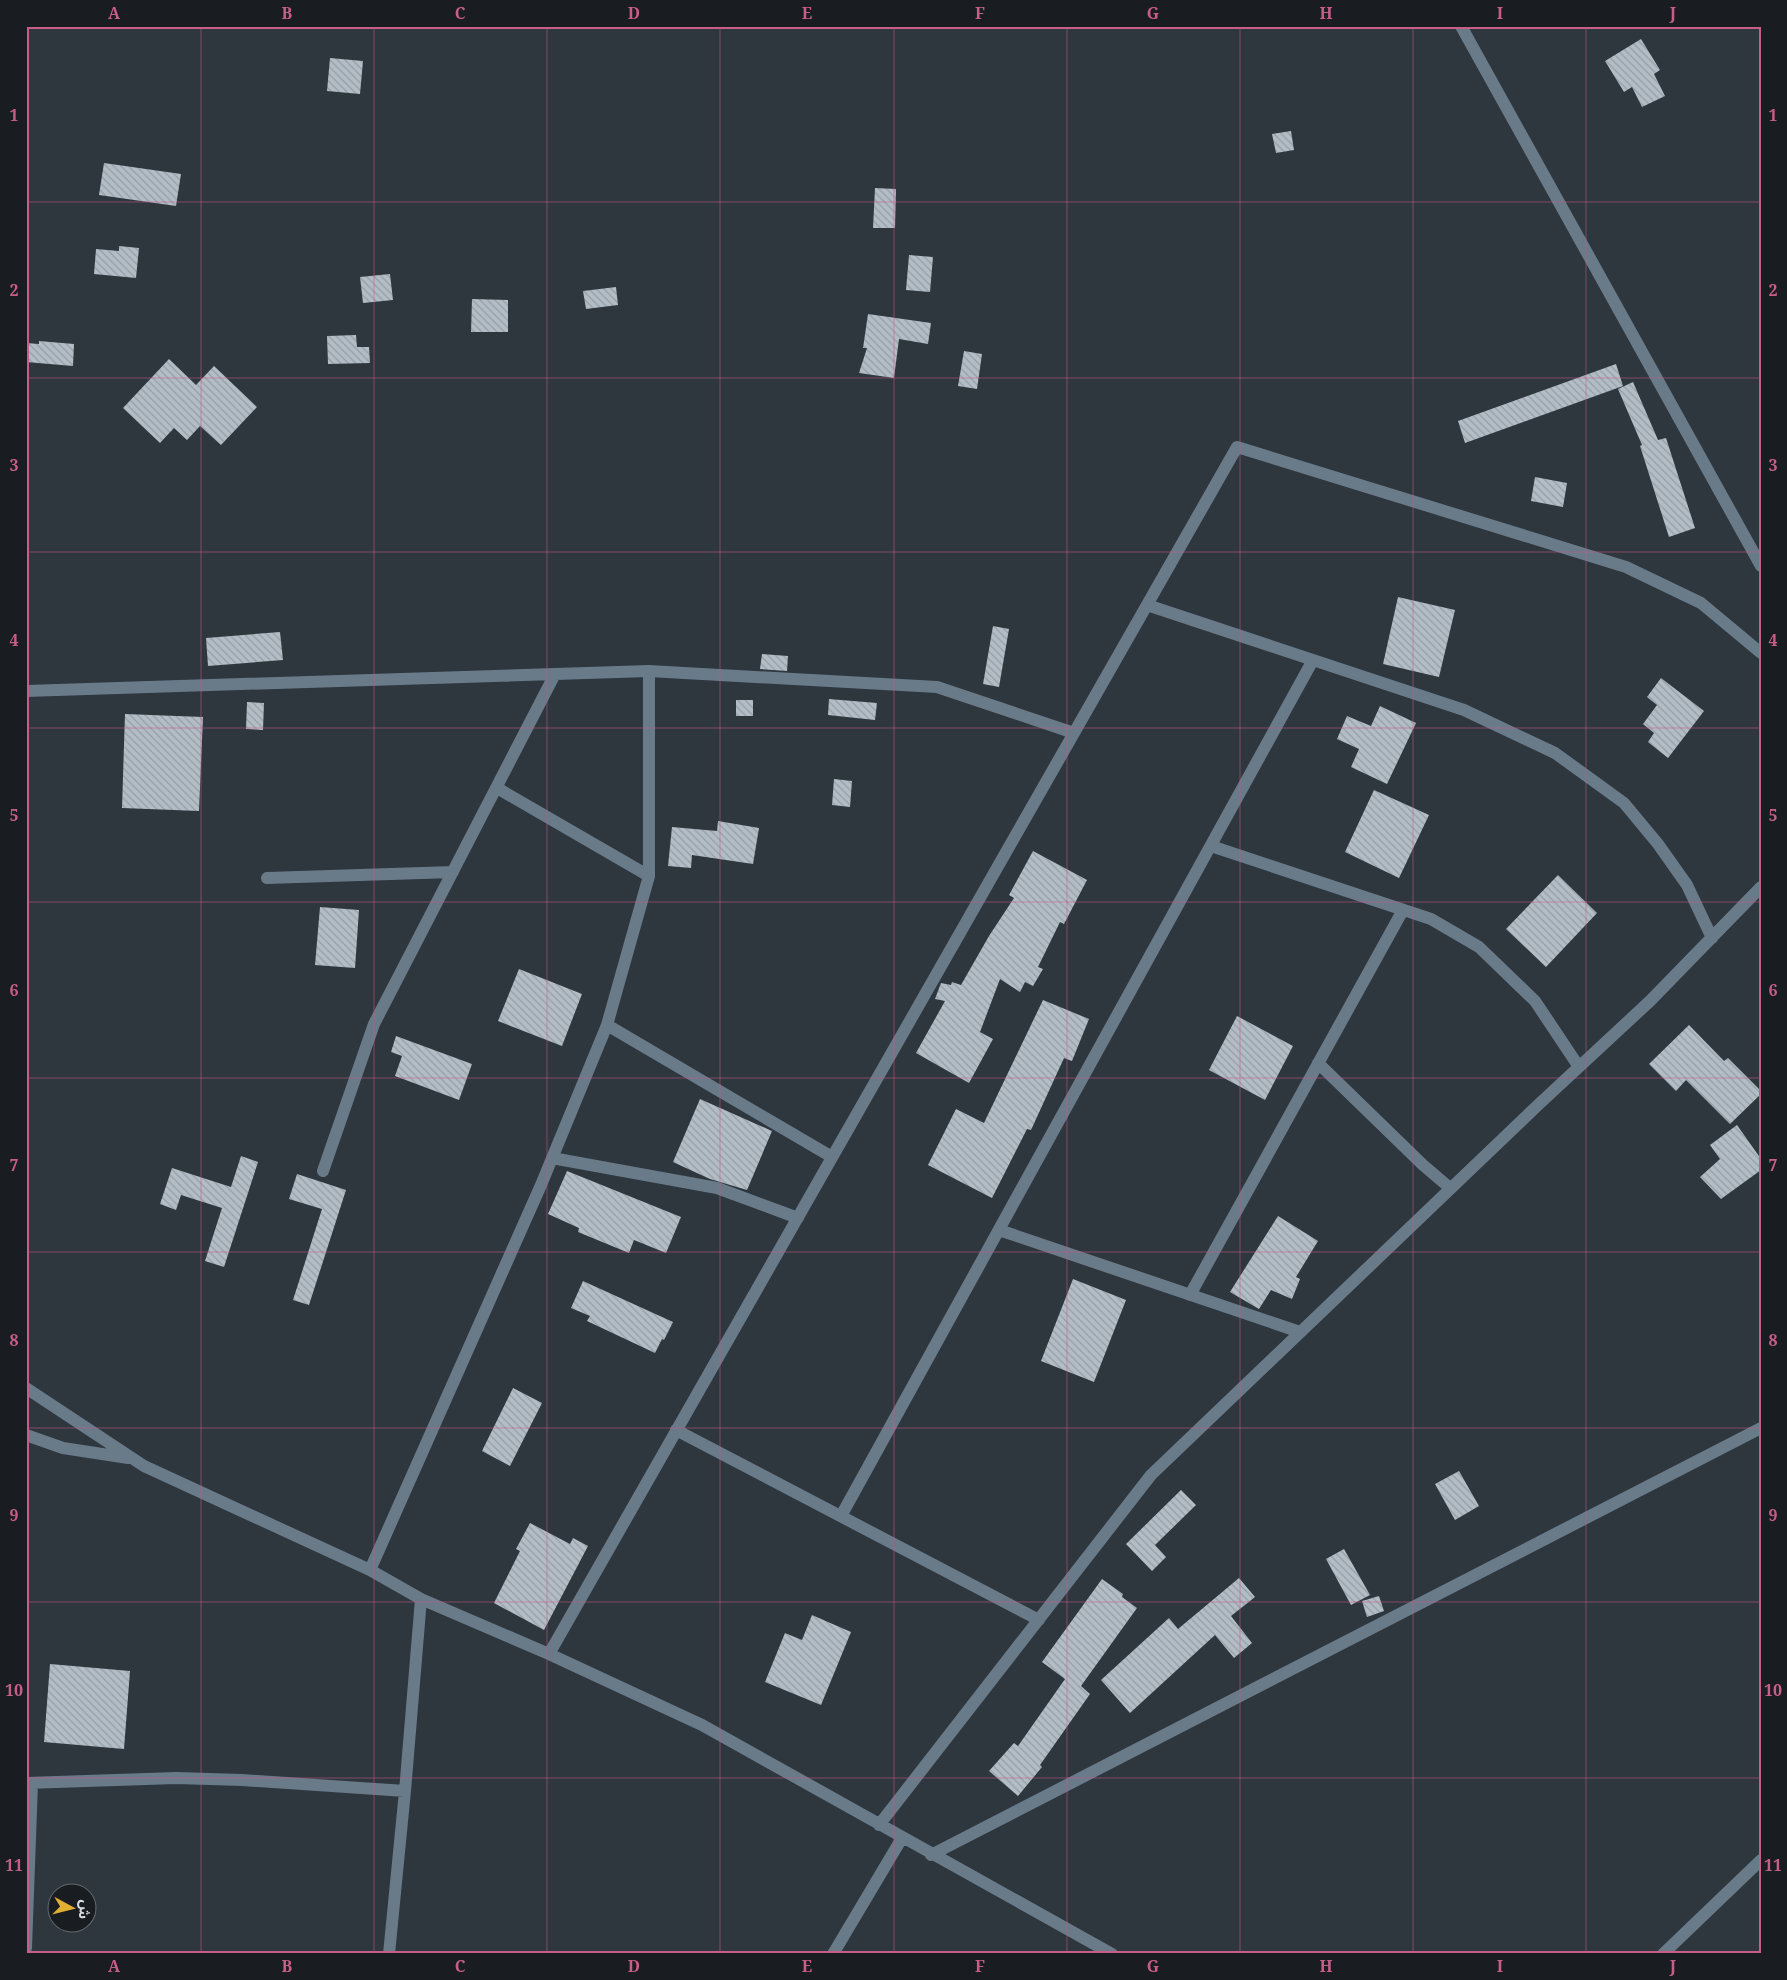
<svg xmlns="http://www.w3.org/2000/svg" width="1787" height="1980" font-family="'Noto Serif','Noto Sans Arabic',serif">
<defs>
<pattern id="building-back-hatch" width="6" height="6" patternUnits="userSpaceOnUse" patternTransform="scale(1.25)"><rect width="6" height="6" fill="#b2bdc6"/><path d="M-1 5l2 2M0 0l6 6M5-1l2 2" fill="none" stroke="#969ea6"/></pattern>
</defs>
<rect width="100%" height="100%" fill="#2e363e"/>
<path fill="url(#building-back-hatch)" d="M1641 39 1660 70 1654 74 1665 96 1642 107 1632 87 1624 92 1605 61Z
M330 58 363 61 360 94 327 91Z
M1291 131 1294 150 1276 153 1272 134Z
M104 163 181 174 176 206 99 195Z
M875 188 896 189 895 228H873Z
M119 246 139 248 136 278 94 274 96 249 119 251Z
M909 255 933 257 930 292 906 290Z
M390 274 393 300 363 303 360 277Z
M616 287 618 305 586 309 583 291Z
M472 299 508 300V332H471Z
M868 314 931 323 928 344 899 339 894 378 859 373 867 348H863Z
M356 335 357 347H369L370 363 328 364 327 336Z
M39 341 74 344 73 366 26 362V343L39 344Z
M964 351 982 354 977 389 958 386Z
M169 359 196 385 214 366 257 407 221 445 200 426 187 440 174 428 160 443 123 408Z
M1616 364 1623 386 1465 443 1458 421Z
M1633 382 1658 440 1666 438 1695 528 1669 537 1640 446 1642 445 1618 389Z
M1535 477 1567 483 1563 507 1531 501Z
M1398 597 1455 610 1439 677 1383 664Z
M993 626 1009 629 999 687 983 684Z
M280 632 283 660 208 666 206 638Z
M762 654 788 656 787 671 760 669Z
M1661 678 1704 711 1668 758 1648 742 1654 733 1643 724 1657 705 1647 697Z
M829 699 877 703 875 720 828 715Z
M736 700H753V716H736Z
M247 702 264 703 263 730 246 729Z
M1380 706 1416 723 1387 784 1351 767 1359 749 1337 739 1347 716 1371 726Z
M125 714 203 717 199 811 122 808Z
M834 779 852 781 850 807 832 805Z
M1374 790 1429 815 1399 878 1345 852Z
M718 821 759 828 753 864 692 855 691 868 668 866 672 827 717 831Z
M1033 851 1087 880 1064 924 1060 922 1038 967 1043 969 1033 986 1025 982 1020 992 1000 979 980 1032 993 1039 969 1083 916 1053 945 1001 935 999 941 983 951 985 952 982 961 985 989 936 1014 898 1009 895Z
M1558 875 1597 913 1546 967 1506 929Z
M320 907 359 910 355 968 315 965Z
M519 969 582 994 562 1046 498 1021Z
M1043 1000 1089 1019 1072 1061 1064 1058 1031 1130 1027 1129 992 1198 928 1165 956 1109 984 1123Z
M1237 1016 1293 1046 1265 1100 1209 1070Z
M1689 1025 1724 1061 1728 1058 1761 1091V1094L1730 1124 1686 1080 1676 1091 1649 1064Z
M396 1036 472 1064 459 1100 395 1076 402 1056 391 1052Z
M700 1099 772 1131 747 1190 710 1179 673 1162Z
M1737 1125 1761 1159V1170L1721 1199 1700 1177 1720 1159 1710 1145Z
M241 1156 258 1162 224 1267 205 1261 222 1208 181 1195 176 1210 160 1204 172 1168 231 1187Z
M567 1171 681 1217 666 1253 634 1240 629 1253 578 1232 579 1228 548 1214Z
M297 1174 346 1190 309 1305 293 1300 322 1209 289 1199Z
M1278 1216 1318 1241 1296 1277 1300 1279 1292 1299 1271 1290 1259 1309 1230 1292Z
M1073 1279 1126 1300 1094 1382 1041 1361Z
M583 1281 673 1322 664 1340 662 1339 655 1353 587 1321 590 1316 571 1308Z
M513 1388 542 1403 510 1466 482 1451Z
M1459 1471 1479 1506 1455 1520 1435 1484Z
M1181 1490 1196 1505 1155 1545 1166 1557 1152 1571 1126 1544Z
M530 1523 570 1544 573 1538 588 1546 544 1630 494 1603 520 1551 516 1549Z
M1344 1549 1370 1595 1351 1605 1326 1559Z
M1239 1578 1255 1597 1231 1616 1252 1643 1234 1658 1215 1635 1130 1713 1101 1680 1169 1618 1178 1629Z
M1102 1579 1123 1594 1122 1597 1137 1608 1081 1686 1090 1694 1040 1765 1042 1767 1018 1796 989 1771 1014 1743 1018 1746 1065 1679 1042 1662Z
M1379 1596 1384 1611 1367 1617 1362 1601Z
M812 1615 851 1632 821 1705 765 1682 785 1633 802 1640Z
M50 1664 130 1671 124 1749 44 1742Z"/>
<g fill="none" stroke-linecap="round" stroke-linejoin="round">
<path stroke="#697a89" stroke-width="12" d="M1461 26 1761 566
M1147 605 1464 710 1555 753 1624 803 1658 844 1687 885 1712 938
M26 691 649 671
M497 788 649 876
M1211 846 1431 919 1479 947 1535 1001 1579 1067
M267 878 453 872
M1318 1063 1423 1165 1450 1188
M832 1157 607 1025 649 876V671L937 687 1074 733
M552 1158 717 1188 798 1218
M323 1171 374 1024 555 674
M999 1230 1300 1332
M1190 1295 1403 910
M26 1388 144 1466 370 1570 421 1599 549 1654 702 1725 1112 1954
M676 1430 1039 1620
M26 1435 63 1448 128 1458
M841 1516 1313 660
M370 1570 541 1185 607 1025
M549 1654 1237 447 1626 567 1701 603 1761 653
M26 1783 176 1778 242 1780 405 1791 421 1599
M879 1825 1151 1475 1538 1105 1650 1001 1761 887
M931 1855 1761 1428
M26 1948 32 1783
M389 1954 405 1791
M833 1954 902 1838
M1663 1954 1761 1860"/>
</g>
<path fill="none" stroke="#c95d8a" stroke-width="1" stroke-opacity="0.55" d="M201 26V1954M374 26V1954M547 26V1954M720 26V1954M894 26V1954M1067 26V1954M1240 26V1954M1413 26V1954M1586 26V1954M26 202H1761M26 378H1761M26 552H1761M26 728H1761M26 902H1761M26 1078H1761M26 1252H1761M26 1428H1761M26 1602H1761M26 1778H1761"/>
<rect width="1787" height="1980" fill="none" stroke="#191d21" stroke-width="55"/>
<g transform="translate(72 1908) rotate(97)"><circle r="24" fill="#191d21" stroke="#656a6e"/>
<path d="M0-4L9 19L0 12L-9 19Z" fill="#e0b034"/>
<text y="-8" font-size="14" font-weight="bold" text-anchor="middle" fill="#d7dde1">ش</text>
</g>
<rect x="28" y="28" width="1732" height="1924" fill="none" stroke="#c95d8a" stroke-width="2"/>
<g font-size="16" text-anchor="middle" font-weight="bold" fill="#c95d8a">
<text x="114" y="19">A</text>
<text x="287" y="19">B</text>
<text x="460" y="19">C</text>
<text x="634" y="19">D</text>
<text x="807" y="19">E</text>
<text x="980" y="19">F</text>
<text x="1153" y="19">G</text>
<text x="1326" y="19">H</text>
<text x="1500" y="19">I</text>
<text x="1673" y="19">J</text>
<text x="14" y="121">1</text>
<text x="1773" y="121">1</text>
<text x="14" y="296">2</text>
<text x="1773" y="296">2</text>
<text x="14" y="471">3</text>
<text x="1773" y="471">3</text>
<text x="14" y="646">4</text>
<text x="1773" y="646">4</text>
<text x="14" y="821">5</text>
<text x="1773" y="821">5</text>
<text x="14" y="996">6</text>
<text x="1773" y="996">6</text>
<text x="14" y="1171">7</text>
<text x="1773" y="1171">7</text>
<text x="14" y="1346">8</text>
<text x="1773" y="1346">8</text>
<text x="14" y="1521">9</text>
<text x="1773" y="1521">9</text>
<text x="14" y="1696">10</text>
<text x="1773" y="1696">10</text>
<text x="14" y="1871">11</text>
<text x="1773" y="1871">11</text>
<text x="114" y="1972">A</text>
<text x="287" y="1972">B</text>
<text x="460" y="1972">C</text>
<text x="634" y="1972">D</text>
<text x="807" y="1972">E</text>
<text x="980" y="1972">F</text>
<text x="1153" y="1972">G</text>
<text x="1326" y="1972">H</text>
<text x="1500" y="1972">I</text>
<text x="1673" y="1972">J</text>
</g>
</svg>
